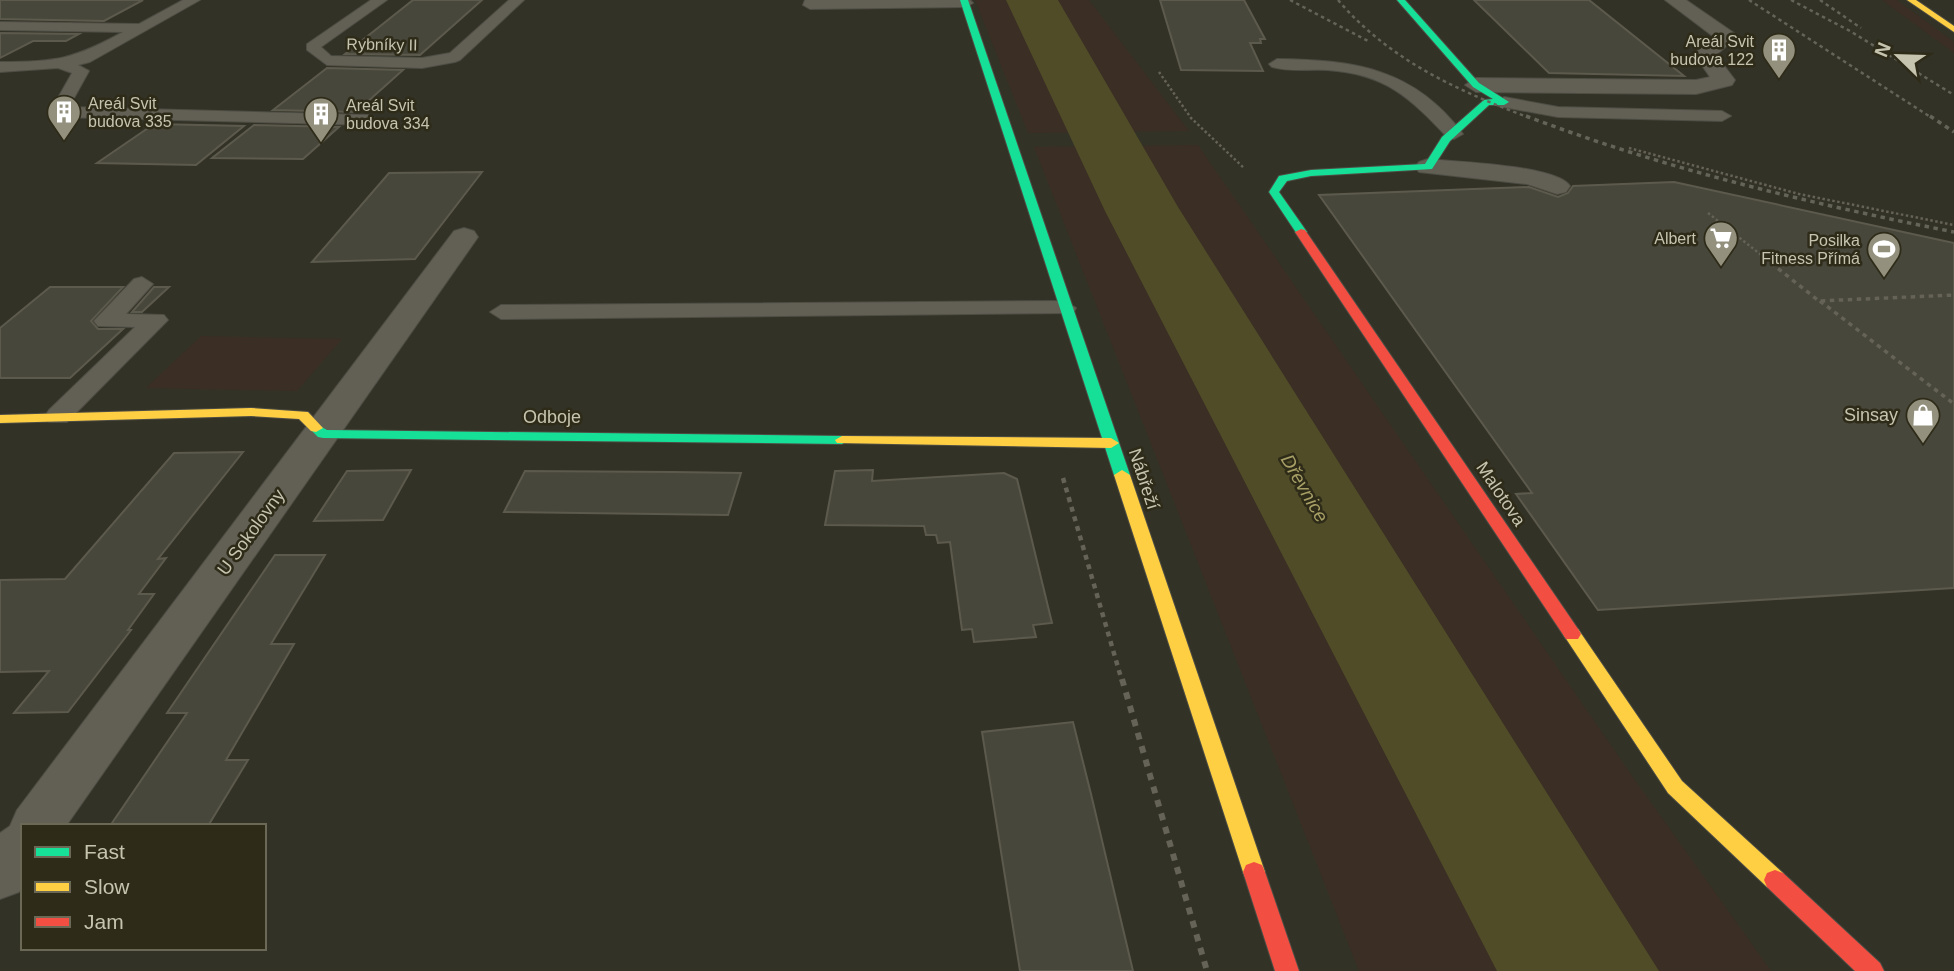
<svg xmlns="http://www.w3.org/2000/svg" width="1954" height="971" font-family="Helvetica,sans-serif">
<rect width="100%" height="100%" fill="#333226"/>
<path fill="#3b2e24" d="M975 0H1089L1189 131 1028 133Z
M1882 0H1897L1954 42V53Z
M1198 145 1630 773 1771 971H1359L1034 147Z
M201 336 342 339 297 391 146 388Z"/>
<path fill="#504c28" d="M1006 0H1058L1178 207 1659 971H1497L1105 211Z"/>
<path fill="#48473b" stroke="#5c5a4d" stroke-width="2" d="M0 0H143L104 21 0 19Z
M413 0H482L420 55 345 54Z
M1160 0H1244L1265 39H1260L1261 43H1250L1263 71 1181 70Z
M1474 0H1589L1684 76 1549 73Z
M0 33 79 34 66 41H33L0 58Z
M327 68 403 70 356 112 273 110Z
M154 124 244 126 196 165 97 163Z
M254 125 339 127 303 159 212 158Z
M482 172 415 259 312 262 389 173Z
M1674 182 1954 243V588L1598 610 1516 494 1532 493 1319 195 1529 187 1558 197 1568 193 1573 186Z
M50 287H123L91 321 98 329H123L70 378H0V328Z
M154 287H169L142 312H132Z
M243 452 158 559 166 558 139 594H154L128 630H131L68 712 14 713 49 671 0 672V580L65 579 174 453Z
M411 470 383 520 314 521 347 471Z
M873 470 872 481 1004 473 1017 479 1052 623 1033 625 1036 637 974 642 972 629 962 630 950 542 938 543 936 535H926L924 526 825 525 835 471Z
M525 471 673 472 741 473 728 515 504 512Z
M275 555H325L271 644H294L226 760H248L208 826H110L187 713H167Z
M1073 722 1091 794 1133 971H1020L982 732Z"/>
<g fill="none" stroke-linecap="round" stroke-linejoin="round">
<g stroke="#4e4d44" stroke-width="2">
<path id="lane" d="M183 0H200L90 62 78 65 89 71 69 107 368 115 377 120 368 125 58 117 50 112 72 73 58 68 0 72V62C56 62 74 59 123 32L0 30V22L139 24Z
M371 0H387L321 47 331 56 422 58 450 53 509 0H524L460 60 455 62 422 68 327 65 307 50V44Z
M805 0H970L973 3 966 7 810 9 803 5Z
M1277 59C1354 60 1414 68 1463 134L1454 139 1448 138C1409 97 1386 74 1327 70 1309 69 1289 72 1272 67L1269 64Z
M1504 97 1558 107 1722 111 1731 116 1722 121 1558 117 1498 106 1496 102Z
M142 277 153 284 126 314 164 315 168 320 67 422H49L45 416 49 410 135 327 98 326 94 321 134 279Z
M1065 301 1076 308 1073 313 501 319 490 312 501 305Z"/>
</g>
<g stroke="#4e4d44" stroke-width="2">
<path id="street" d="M1665 0H1686L1734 33 1737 37 1716 55 1735 80 1732 85 1696 94 1476 92 1465 85 1476 78 1696 80 1710 77 1694 54 1714 37Z
M1428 159C1456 162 1556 165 1570 186L1566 192 1557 194 1527 184 1419 172 1415 167 1419 162Z
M464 228 474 231 478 237 66 826H23V887L19 892 0 899V833L10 826 17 810 454 231Z"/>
</g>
<g stroke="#4e4d44" stroke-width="2">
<path id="fast" d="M960 0H968L1130 475 1128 478H1116L1114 475Z
M1397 0H1405L1479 83 1509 102 1504 105H1489L1450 141 1432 169 1311 176 1287 181 1279 192 1307 232 1297 234 1269 192 1279 176 1311 170 1425 164 1442 137 1484 100 1493 99 1473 87Z
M316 424 327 430 842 436 849 440 842 444 323 438 318 437 309 428Z"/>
</g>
<g stroke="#4e4d44" stroke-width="2">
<path id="slow" d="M1907 0H1916L1954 26V32Z
M251 408 308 412 323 428 316 432 311 431 299 419 251 416 0 423V415Z
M842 436 1111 438 1119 443 1111 448 837 443 835 440Z
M1122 470 1130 475 1265 872 1262 879 1254 882 1246 879 1243 872 1114 475Z
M1572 628 1578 629 1682 781 1783 873 1786 880 1783 887 1775 890 1767 887 1668 793 1563 634 1566 629Z"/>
</g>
<g stroke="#4e4d44" stroke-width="2">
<path id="jam" d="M1301 229 1305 230 1578 629 1581 634 1578 639H1566L1295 232Z
M1254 862 1262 865 1265 872 1299 971H1275L1243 872 1246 865Z
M1775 870 1783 873 1880 963 1884 971H1855L1767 887 1764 880 1767 873Z"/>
</g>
<path stroke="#656258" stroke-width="2.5" stroke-dasharray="2.5 2.5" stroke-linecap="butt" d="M1159 72 1191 118 1244 168
M1629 148 1799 194 1954 225
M1708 213 1774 265"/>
<path stroke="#656258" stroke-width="3.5" stroke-dasharray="4.5 4.5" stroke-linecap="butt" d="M1771 263 1819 301 1954 295
M1820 301 1954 404"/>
<path stroke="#656258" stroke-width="4.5" stroke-dasharray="5 5" stroke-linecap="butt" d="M1063 478 1122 681"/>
<path stroke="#656258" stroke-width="6" stroke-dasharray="7 7" stroke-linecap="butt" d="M1122 679 1207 971"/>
<use href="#lane" fill="#626055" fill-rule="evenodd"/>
<use href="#street" fill="#626055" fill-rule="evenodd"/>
<use href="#fast" fill="#16e098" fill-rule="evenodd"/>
<use href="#slow" fill="#ffcf43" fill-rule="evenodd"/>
<use href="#jam" fill="#f24e42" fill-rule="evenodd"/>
<path stroke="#646459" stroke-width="2.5" stroke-dasharray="3.5 3.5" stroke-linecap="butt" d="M1290 0 1368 41
M1338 0C1389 60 1458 91 1530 118
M1749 0 1932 118
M1791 0 1850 31 1954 95
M1820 0 1861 28"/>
<path stroke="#646459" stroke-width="3.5" stroke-dasharray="4.5 4.5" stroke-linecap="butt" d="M1526 116C1665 169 1808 203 1954 232
M1930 116 1954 132"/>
</g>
<defs>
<g id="building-pin" transform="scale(1.75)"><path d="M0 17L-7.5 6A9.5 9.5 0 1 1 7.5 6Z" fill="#93917e" stroke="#2e2b19"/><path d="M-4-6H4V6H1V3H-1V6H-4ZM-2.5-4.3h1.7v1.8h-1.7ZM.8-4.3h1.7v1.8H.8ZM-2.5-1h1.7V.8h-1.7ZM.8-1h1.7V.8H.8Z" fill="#fff"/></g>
<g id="supermarket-pin" transform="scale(1.75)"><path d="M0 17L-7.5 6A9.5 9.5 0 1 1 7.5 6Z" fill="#93917e" stroke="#2e2b19"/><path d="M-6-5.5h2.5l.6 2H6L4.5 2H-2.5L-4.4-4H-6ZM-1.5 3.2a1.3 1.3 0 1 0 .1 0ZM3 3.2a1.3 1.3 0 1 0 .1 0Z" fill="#fff"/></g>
<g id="stadium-pin" transform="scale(1.75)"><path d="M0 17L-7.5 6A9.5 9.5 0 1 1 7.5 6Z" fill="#93917e" stroke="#2e2b19"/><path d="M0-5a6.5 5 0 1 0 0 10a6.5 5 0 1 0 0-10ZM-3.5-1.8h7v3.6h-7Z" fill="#fff"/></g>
<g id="shop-pin" transform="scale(1.75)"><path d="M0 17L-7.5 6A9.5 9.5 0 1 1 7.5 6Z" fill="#93917e" stroke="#2e2b19"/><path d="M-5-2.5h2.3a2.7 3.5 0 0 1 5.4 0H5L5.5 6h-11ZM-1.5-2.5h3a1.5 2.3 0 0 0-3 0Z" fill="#fff"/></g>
</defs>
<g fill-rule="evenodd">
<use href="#building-pin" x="1779" y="50"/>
<use href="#building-pin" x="64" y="112"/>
<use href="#building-pin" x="321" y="114"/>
<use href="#supermarket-pin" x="1721" y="238"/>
<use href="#stadium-pin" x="1884" y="249"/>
<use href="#shop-pin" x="1923" y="415"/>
</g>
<g text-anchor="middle" stroke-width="5" stroke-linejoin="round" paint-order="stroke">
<g font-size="16" fill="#c6c4ae" stroke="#2e2b19" text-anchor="end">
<text x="1754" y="47">Areál Svit<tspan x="1754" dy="18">budova 122</tspan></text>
<text x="88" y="109" text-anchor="start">Areál Svit<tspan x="88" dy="18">budova 335</tspan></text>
<text x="346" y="111" text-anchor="start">Areál Svit<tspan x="346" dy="18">budova 334</tspan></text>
<text x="1696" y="244">Albert</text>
<text x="1860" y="246">Posilka<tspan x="1860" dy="18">Fitness Přímá</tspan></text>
</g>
<g font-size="16" fill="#c6c4ae" stroke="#2e2b19">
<text transform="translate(382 44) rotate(1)" y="6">Rybníky II</text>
</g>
<g font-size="18" fill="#c6c4ae" stroke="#2e2b19" text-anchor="end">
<text x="1898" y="421">Sinsay</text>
</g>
<g font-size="18" fill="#c6c4ae" stroke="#2e2b19">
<text x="552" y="423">Odboje</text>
<text transform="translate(1144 479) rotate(72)" y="6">Nábřeží</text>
<text transform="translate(1501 494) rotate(56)" y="6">Malotova</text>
<text transform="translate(251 532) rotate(-54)" y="6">U Sokolovny</text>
</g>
<g font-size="19" font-style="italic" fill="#a79f65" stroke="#2e2b19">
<text transform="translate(1305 488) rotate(60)" y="7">Dřevnice</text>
</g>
</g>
<rect x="21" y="824" width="245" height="126" fill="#2e2b19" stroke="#6b6855" stroke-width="2"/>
<rect x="35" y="847" width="35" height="10" fill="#16e098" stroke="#6b6855" stroke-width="2"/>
<text x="84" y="859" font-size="21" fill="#c6c4ae">Fast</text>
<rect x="35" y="882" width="35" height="10" fill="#ffcf43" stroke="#6b6855" stroke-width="2"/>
<text x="84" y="894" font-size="21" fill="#c6c4ae">Slow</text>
<rect x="35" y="917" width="35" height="10" fill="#f24e42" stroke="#6b6855" stroke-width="2"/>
<text x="84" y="929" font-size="21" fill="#c6c4ae">Jam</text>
<g transform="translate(1898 56) rotate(293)" stroke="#2e2b19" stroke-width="5" paint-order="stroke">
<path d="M0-5L12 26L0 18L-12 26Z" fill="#c6c4ae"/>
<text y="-10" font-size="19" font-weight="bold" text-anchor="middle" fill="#c6c4ae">N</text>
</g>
</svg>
